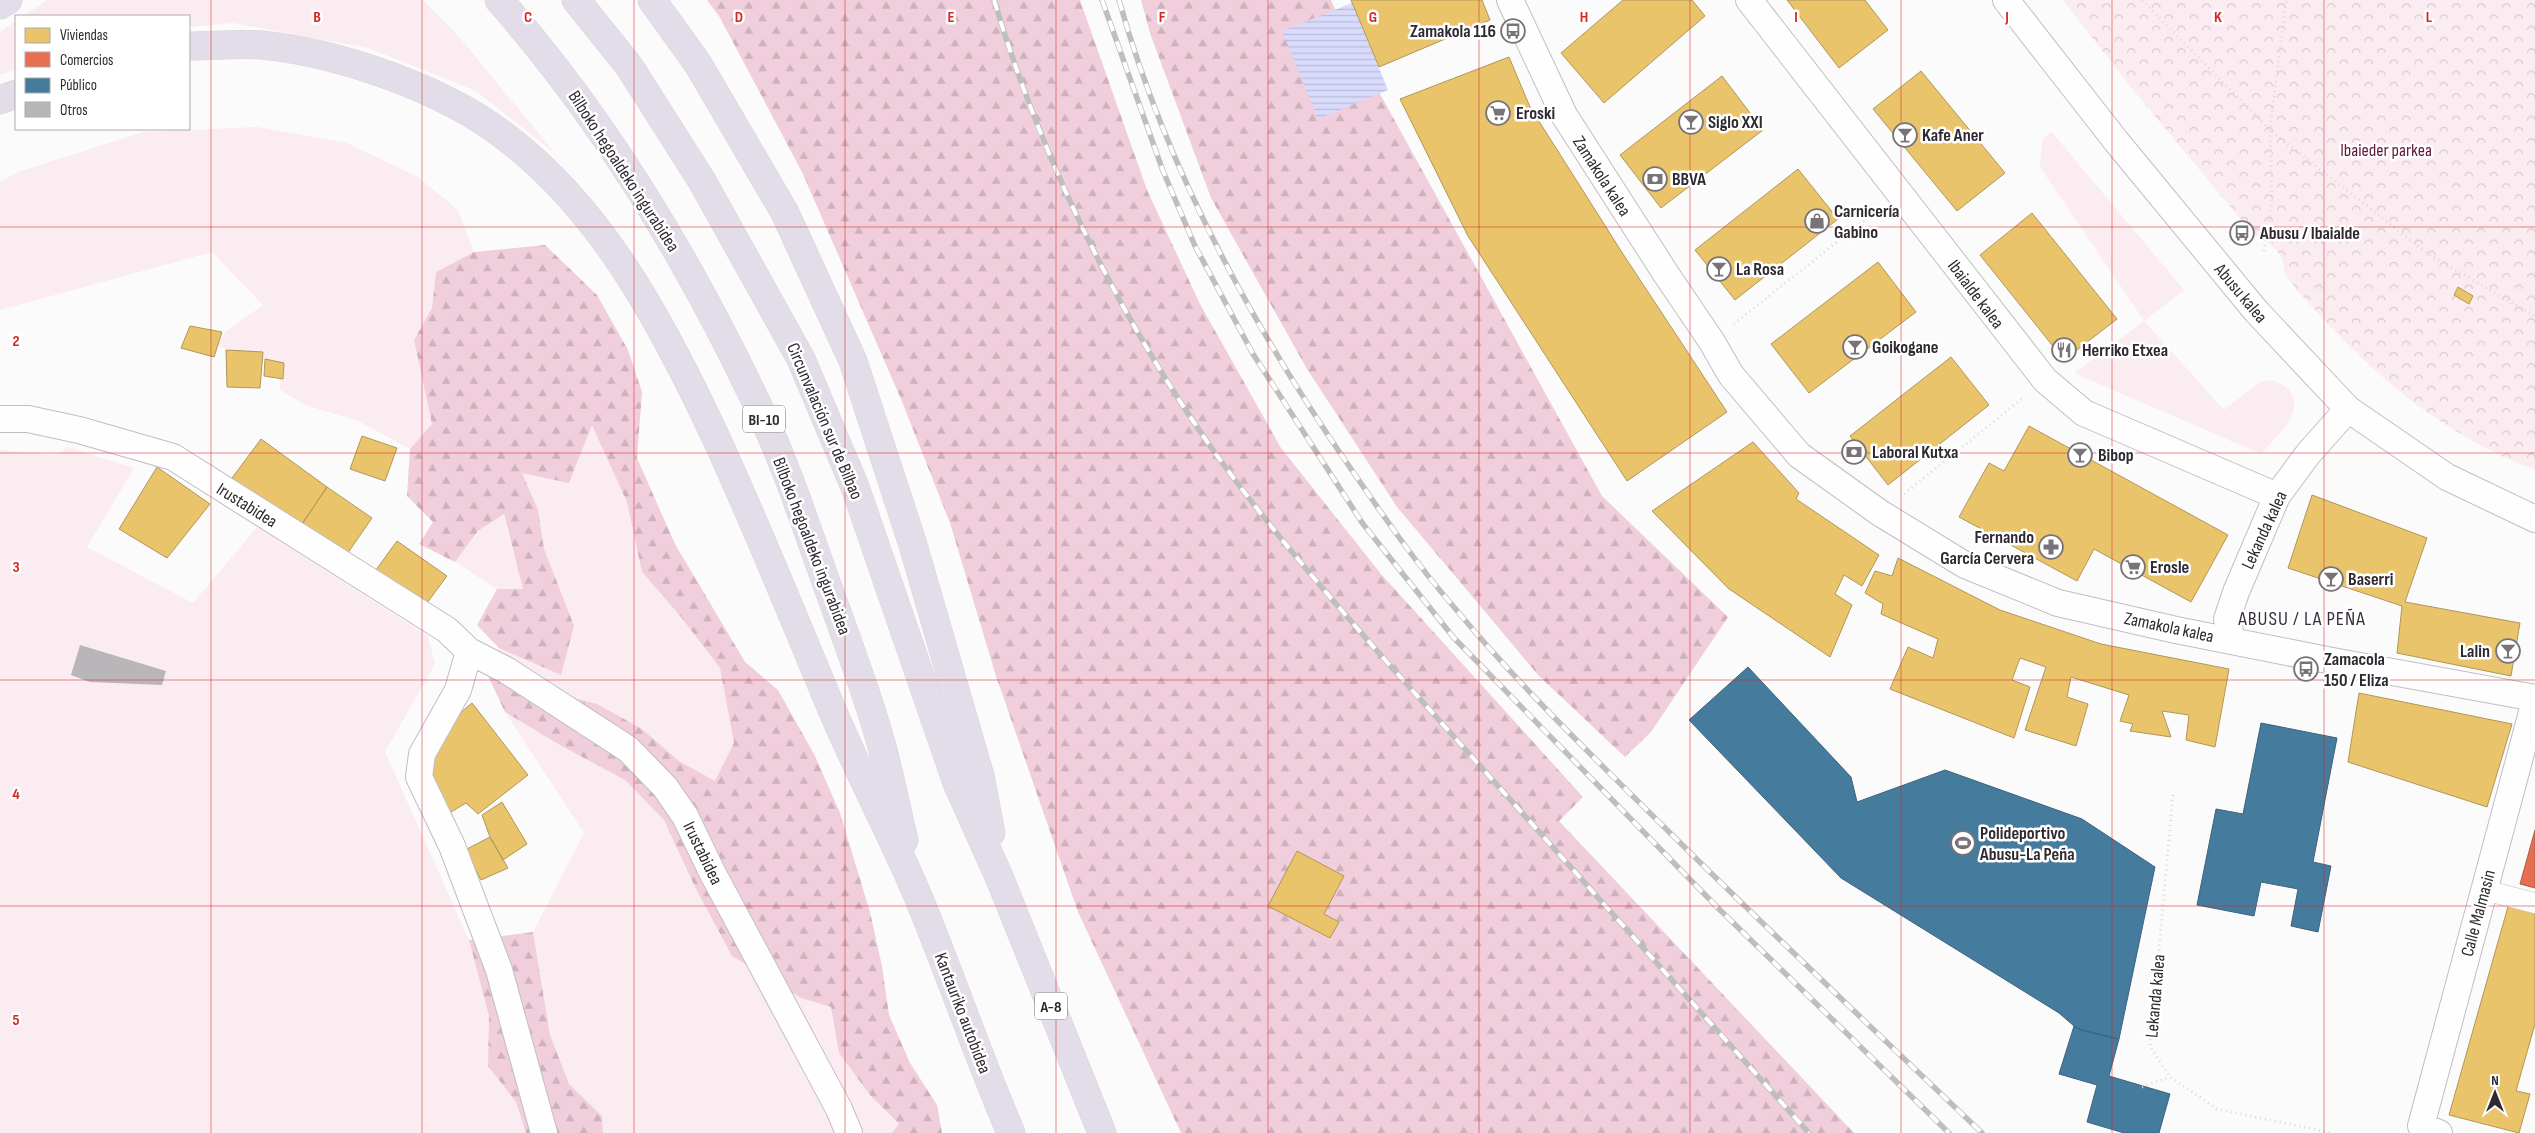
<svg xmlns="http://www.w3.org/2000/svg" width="2535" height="1133" font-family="'Sofia Sans Condensed',sans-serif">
<defs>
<pattern id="forest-firs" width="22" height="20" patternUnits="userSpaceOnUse" patternTransform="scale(1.25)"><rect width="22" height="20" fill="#f0cedb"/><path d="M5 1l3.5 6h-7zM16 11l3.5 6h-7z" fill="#ceb1bc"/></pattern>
<pattern id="park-crowns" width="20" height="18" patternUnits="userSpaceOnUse" patternTransform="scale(1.25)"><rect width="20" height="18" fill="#fbecf2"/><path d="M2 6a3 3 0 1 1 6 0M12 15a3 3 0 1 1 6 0" fill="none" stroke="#d7cbd0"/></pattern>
<pattern id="water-rules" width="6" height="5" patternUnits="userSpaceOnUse" patternTransform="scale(1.25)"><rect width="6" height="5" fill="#d8dbfb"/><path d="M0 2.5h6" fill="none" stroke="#babcd8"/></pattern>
</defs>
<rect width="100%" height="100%" fill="#fcfbfc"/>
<path fill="#fbecf2" d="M47 0H423L455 32 556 154 476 91 368 48 233 23 189 27V16H23Z
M16 21V70L0 75V32Z
M257 127 347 143 418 177 458 210 474 252 436 272 432 308 414 340 432 424 410 449 358 421 305 405 280 390 279 364 217 346 225 332 263 305 212 252 0 310V182L18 172 143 132Z
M2051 131 2184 290 2144 321 2224 410 2260 382 2273 380C2278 383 2287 387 2290 391 2305 415 2275 437 2261 454L2074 373 2144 321 2040 167 2042 141Z
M592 424 627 502 642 572 681 617 720 668 734 743 716 782 679 761 642 729 488 676 499 648 561 674 558 587 544 549 538 510 522 473Z
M68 447 134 468 87 547 193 603 257 527 428 636 435 664 385 752 469 940 489 1016 488 1066 516 1102 526 1133H0V450L56 455Z
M503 514 523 589H497L455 562 479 531Z
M505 712 558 744 625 780 664 820 694 885 801 998 831 1007 839 1053 870 1095 899 1125 892 1133H603L602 1116 569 1084 550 1035 533 932 584 833Z"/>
<path fill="url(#forest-firs)" d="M707 0H1080L1147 190 1200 304 1281 448 1381 574 1583 797 1559 821 1854 1133H1181L1078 912 996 676 950 523 901 399 802 172 719 16Z
M1141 0H1331L1342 25 1602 496 1728 617 1651 732 1625 757 1539 676 1397 507 1307 369 1211 198 1150 33Z
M545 245 597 295 628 350 642 392 637 458 675 544 745 662 778 690 815 756 840 813 870 912 882 966 889 1015 910 1063 937 1105 942 1133H892L899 1124 870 1095 839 1053 831 1007 801 998 732 956 694 885 664 820 625 780 558 744 505 712 488 676 597 704 642 729 679 761 715 781 734 743 720 668 681 617 642 572 627 502 592 425 569 483 522 473 538 510 544 549 574 626 561 675 499 648 477 625 497 589H523L504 514 478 531 455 562 419 544 433 522 407 496 410 449 432 424 414 340 432 308 436 272 474 252Z
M533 932 550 1035 569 1084 602 1116 603 1133H526L516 1102 488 1066 489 1016 469 940Z"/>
<path fill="url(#park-crowns)" d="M2063 0H2535V470C2440 434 2372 374 2305 299 2299 292 2291 283 2286 275 2283 270 2284 262 2281 257 2274 245 2263 239 2252 233L2129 85Z"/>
<path fill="url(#water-rules)" d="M1352 3 1388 90 1318 119 1282 31Z"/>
<path fill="#e9c46a" stroke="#b19659" d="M1351 0H1482L1490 20 1379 67Z
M1623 0H1692L1705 16 1604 103 1561 53Z
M1787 0H1865L1888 30 1839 68Z
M1509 57 1530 107 1623 254 1727 412 1627 481 1468 236 1400 99Z
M1921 71 2005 173 1957 211 1873 109Z
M1722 76 1763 130 1661 208 1620 155Z
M1798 169 1838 219 1735 300 1695 250Z
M2032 213 2117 319 2064 360 1980 255Z
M1878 262 1916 312 1809 393 1771 344Z
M2458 287 2473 296 2469 304 2454 295Z
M190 326 222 332 214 357 181 348Z
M226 350 263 352 260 388 227 387Z
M1951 357 1989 405 1888 485 1850 436Z
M265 359 284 363 283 379 264 376Z
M2029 426 2228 535 2191 602 2094 549 2077 581 1959 517 1989 463 2004 471Z
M362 436 397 448 385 481 350 469Z
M261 439 327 487 300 527 232 478Z
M1753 442 1799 493 1796 499 1879 555 1862 586 1844 575 1835 594 1852 605 1830 657 1729 589 1652 511Z
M157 467 210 504 167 558 119 529Z
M327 487 372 518 345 557 300 527Z
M2312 495 2427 538 2405 602 2520 623 2511 676 2397 653 2402 606 2288 568Z
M397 541 447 576 424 607 373 574Z
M1898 558 2000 610 2101 644 2229 669 2215 747 2186 740 2189 715 2162 711 2171 737 2130 731 2133 724 2120 721 2129 695 2071 677 2067 697 2088 704 2076 746 2025 730 2046 667 2020 658 2012 680 2030 687 2014 738 1890 689 1908 647 1933 658 1938 639 1881 614 1883 604 1865 593 1875 571 1892 576Z
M2359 693 2512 724 2487 807 2348 762Z
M472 703 528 775 478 814 466 803 446 815 430 777V758L453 719Z
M502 802 527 844 503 860 490 837 482 815Z
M490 837 508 868 481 880 465 850Z
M1297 851 1344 876 1324 914 1339 922 1330 938 1268 906Z
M2509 903 2535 911V1024L2516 1091 2530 1094 2519 1133 2449 1115Z"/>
<path fill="#e76f51" stroke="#b05a47" d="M2535 830V888L2520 884Z"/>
<path fill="#457b9d" stroke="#3e637d" d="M1748 667 1851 777 1857 802 1945 770 2082 819 2155 867 2119 1039 2081 1030 2074 1026 2059 1013 1841 878 1689 720Z
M2261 723 2337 738 2313 862 2331 866 2318 932 2291 926 2298 889 2261 882 2254 916 2197 905 2216 809 2243 814Z
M2074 1026 2081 1030 2119 1039 2109 1076 2170 1094 2159 1133H2124L2087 1122 2097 1085 2059 1074Z"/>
<path fill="#b9b6b9" d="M80 645 166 671 162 685 90 682 71 675Z"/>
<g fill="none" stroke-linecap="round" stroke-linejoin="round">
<g stroke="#c1bec2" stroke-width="21">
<path id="pedestrian" d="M2484 890 2535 903"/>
</g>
<g stroke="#c1bec2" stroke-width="28">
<path id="minor" d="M1510 0 1564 115 1666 274 1712 342 1731 375 1799 455 1880 513 1965 565 2058 603 2176 630 2332 661 2535 698
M1749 0 2045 380 2084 413 2277 496
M2006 0 2116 141 2256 311 2348 409 2447 477 2535 519
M0 419H28L79 430 173 457 447 630 469 651 506 670 628 749 665 787 685 816 712 872 839 1109 849 1133
M2232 640 2227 619 2236 592 2277 496 2308 454 2348 409
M469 651 458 690 422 754 419 777 452 846 499 970 544 1133
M2439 1133 2421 1126 2535 701"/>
</g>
<g stroke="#d9d7d9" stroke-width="29">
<path id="motorway" d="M499 0C605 120 689 260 758 406 785 462 805 523 826 582 845 635 866 689 881 743 890 775 896 808 904 840
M576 0 629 66 702 181 801 359 855 487 957 783 1000 879 1102 1133
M652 0 698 64 785 213 853 361 913 545 980 776 991 833
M0 5 8 0
M189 46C213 46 238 43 262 45 340 53 445 89 507 138 601 210 659 318 709 423 752 514 789 607 828 700 855 766 889 828 917 894 950 973 977 1054 1011 1133
M0 100 16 94"/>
</g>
<path stroke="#dadada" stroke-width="3" stroke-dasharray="1 4" stroke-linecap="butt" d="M2142 0 2270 130 2428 254 2535 316
M2264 251 2272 199 2270 130 2286 0
M1734 324 1876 211
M1904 494 2023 398
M2173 795 2150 1047 2170 1077 2217 1109 2332 1133
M2142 1087 2170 1077"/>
<use href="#pedestrian" stroke="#fffeff" stroke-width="20"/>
<use href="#minor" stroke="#fffeff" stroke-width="26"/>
<use href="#motorway" stroke="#e2dde8" stroke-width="28"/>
<g stroke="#bfbebf" stroke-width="5.5">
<path id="rail" d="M994 0C1042 160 1117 314 1213 450 1266 524 1326 593 1386 661L1809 1133
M1102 0 1163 171 1195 246 1253 354 1363 524 1454 638 1719 909 1949 1133
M1119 0C1166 168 1251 324 1349 466 1382 514 1415 562 1453 606 1516 682 1587 751 1658 821 1764 926 1873 1029 1982 1133"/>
</g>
<use href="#rail" stroke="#fff" stroke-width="4" stroke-dasharray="11" stroke-linecap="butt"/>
</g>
<path fill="none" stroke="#d62828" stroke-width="1" stroke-opacity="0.55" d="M211 0V1133M422 0V1133M634 0V1133M845 0V1133M1056 0V1133M1268 0V1133M1479 0V1133M1690 0V1133M1901 0V1133M2112 0V1133M2324 0V1133M0 227H2535M0 453H2535M0 680H2535M0 906H2535"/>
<defs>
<g id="bus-ring" transform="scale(1.25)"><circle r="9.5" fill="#fff" stroke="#777378" stroke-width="1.5"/><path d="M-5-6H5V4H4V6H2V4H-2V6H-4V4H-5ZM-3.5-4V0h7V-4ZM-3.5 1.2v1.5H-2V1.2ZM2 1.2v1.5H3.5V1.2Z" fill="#777378"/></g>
<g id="supermarket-ring" transform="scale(1.25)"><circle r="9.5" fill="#fff" stroke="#777378" stroke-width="1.5"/><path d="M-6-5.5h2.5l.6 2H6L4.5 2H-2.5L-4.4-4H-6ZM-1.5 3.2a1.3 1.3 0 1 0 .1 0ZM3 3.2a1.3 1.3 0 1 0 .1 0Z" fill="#777378"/></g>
<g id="bar-ring" transform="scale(1.25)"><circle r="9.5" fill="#fff" stroke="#777378" stroke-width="1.5"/><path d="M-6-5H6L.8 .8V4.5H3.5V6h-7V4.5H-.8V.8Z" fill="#777378"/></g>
<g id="bank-ring" transform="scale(1.25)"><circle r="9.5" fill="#fff" stroke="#777378" stroke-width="1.5"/><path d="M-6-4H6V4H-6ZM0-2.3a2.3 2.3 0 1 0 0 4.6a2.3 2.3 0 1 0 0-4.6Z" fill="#777378"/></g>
<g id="shop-ring" transform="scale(1.25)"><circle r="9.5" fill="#fff" stroke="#777378" stroke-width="1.5"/><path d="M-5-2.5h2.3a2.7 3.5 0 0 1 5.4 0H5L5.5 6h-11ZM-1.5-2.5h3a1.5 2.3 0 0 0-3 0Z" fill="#777378"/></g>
<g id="restaurant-ring" transform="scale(1.25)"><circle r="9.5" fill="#fff" stroke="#777378" stroke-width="1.5"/><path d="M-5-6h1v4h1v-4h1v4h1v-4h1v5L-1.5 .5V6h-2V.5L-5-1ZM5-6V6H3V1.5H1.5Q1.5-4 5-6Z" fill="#777378"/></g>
<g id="pharmacy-ring" transform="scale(1.25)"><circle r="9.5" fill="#fff" stroke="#777378" stroke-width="1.5"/><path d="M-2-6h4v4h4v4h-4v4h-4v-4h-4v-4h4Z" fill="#777378"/></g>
<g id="stadium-ring" transform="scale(1.25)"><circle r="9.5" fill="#fff" stroke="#777378" stroke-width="1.5"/><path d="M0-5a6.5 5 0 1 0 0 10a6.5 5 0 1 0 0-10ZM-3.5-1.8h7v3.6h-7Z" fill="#777378"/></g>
</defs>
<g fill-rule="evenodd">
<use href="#bus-ring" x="1513" y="31"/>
<use href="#supermarket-ring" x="1498" y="113"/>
<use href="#bar-ring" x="1691" y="122"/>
<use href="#bar-ring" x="1905" y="135"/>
<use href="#bank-ring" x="1655" y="179"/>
<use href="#shop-ring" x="1817" y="221"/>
<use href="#bus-ring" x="2242" y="233"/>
<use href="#bar-ring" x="1719" y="269"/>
<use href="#bar-ring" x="1855" y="347"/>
<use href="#restaurant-ring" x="2064" y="350"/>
<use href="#bank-ring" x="1854" y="452"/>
<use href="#bar-ring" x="2080" y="455"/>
<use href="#pharmacy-ring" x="2051" y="547"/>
<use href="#supermarket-ring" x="2133" y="567"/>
<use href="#bar-ring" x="2331" y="579"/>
<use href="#bar-ring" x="2508" y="651"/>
<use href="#bus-ring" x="2306" y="669"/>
<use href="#stadium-ring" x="1963" y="843"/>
</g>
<g text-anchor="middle" stroke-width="5" stroke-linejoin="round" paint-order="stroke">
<g fill="#fff" stroke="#6d6a6f" stroke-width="1">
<rect x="743" y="405.5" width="42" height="27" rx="4"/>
<rect x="1035" y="992.5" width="32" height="27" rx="4"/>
</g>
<g font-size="16" font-weight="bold" fill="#2f2a31">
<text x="764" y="425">BI-10</text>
<text x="1051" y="1012">A-8</text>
</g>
<g font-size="18" font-weight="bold" fill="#2f2a31" stroke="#fff" text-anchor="start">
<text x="1496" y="37" text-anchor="end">Zamakola 116</text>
<text x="1516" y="119">Eroski</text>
<text x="1708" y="128">Siglo XXI</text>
<text x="1922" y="141">Kafe Aner</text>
<text x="1672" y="185">BBVA</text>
<text x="1834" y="217">Carnicería<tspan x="1834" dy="21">Gabino</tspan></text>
<text x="2260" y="239">Abusu / Ibaialde</text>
<text x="1736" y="275">La Rosa</text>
<text x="1872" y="353">Goikogane</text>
<text x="2082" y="356">Herriko Etxea</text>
<text x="1872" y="458">Laboral Kutxa</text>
<text x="2098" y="461">Bibop</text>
<text x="2034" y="543" text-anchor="end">Fernando<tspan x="2034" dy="21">García Cervera</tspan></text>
<text x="2150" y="573">Erosle</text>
<text x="2348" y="585">Baserri</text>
<text x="2490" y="657" text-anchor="end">Lalin</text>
<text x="2324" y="665">Zamacola<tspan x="2324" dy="21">150 / Eliza</tspan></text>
<text x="1980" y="839">Polideportivo<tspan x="1980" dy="21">Abusu-La Peña</tspan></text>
</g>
<g font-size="18" fill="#5f193a" stroke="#fff">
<text x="2386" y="156">Ibaieder parkea</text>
</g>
<g font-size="18" fill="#2f2a31" stroke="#fff">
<text transform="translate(624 171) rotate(57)" y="6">Bilboko hegoaldeko ingurabidea</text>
<text transform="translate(1602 176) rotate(57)" y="6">Zamakola kalea</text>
<text transform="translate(2241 293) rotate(50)" y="6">Abusu kalea</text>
<text transform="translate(1976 294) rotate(53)" y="6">Ibaialde kalea</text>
<text transform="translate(825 421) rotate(67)" y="6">Circunvalación sur de Bilbao</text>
<text transform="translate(247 505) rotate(32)" y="6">Irustabidea</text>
<text transform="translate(2264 530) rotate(-65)" y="6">Lekanda kalea</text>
<text transform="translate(812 546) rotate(69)" y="6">Bilboko hegoaldeko ingurabidea</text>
<text transform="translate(2169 627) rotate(12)" y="6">Zamakola kalea</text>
<text transform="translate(703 853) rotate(64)" y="6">Irustabidea</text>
<text transform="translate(2478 913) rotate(-75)" y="6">Calle Malmasin</text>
<text transform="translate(2155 996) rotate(-85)" y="6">Lekanda kalea</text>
<text transform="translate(963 1013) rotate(69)" y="6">Kantauriko autobidea</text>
</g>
<g font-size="20" letter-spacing="1" fill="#392f3d" stroke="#fff">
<text x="2302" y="625">ABUSU / LA PEÑA</text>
</g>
</g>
<g font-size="16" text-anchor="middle" font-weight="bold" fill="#d62828" stroke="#fff" stroke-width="5" stroke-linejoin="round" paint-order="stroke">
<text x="317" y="22">B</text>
<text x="528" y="22">C</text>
<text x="739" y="22">D</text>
<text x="951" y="22">E</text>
<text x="1162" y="22">F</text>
<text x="1373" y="22">G</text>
<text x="1584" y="22">H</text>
<text x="1796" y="22">I</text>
<text x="2007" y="22">J</text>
<text x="2218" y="22">K</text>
<text x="2429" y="22">L</text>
<text x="16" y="346">2</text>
<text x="16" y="572">3</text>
<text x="16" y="799">4</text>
<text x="16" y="1025">5</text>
</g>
<rect x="15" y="15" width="175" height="115" fill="#ffffff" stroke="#acaaad"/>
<rect x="25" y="28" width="25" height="15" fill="#e9c46a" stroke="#acaaad"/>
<text x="60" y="40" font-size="15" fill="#2f2a31">Viviendas</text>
<rect x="25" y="52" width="25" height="15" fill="#e76f51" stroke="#acaaad"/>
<text x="60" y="65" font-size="15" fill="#2f2a31">Comercios</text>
<rect x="25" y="78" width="25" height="15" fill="#457b9d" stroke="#acaaad"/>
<text x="60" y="90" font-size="15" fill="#2f2a31">Público</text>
<rect x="25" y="102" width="25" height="15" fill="#b9b6b9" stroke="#acaaad"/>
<text x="60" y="115" font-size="15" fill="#2f2a31">Otros</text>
<g transform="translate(2495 1093)" stroke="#ffffff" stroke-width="4" paint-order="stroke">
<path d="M0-4L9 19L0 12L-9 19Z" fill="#2f2a31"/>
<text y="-8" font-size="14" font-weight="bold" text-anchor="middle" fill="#2f2a31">N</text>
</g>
</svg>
